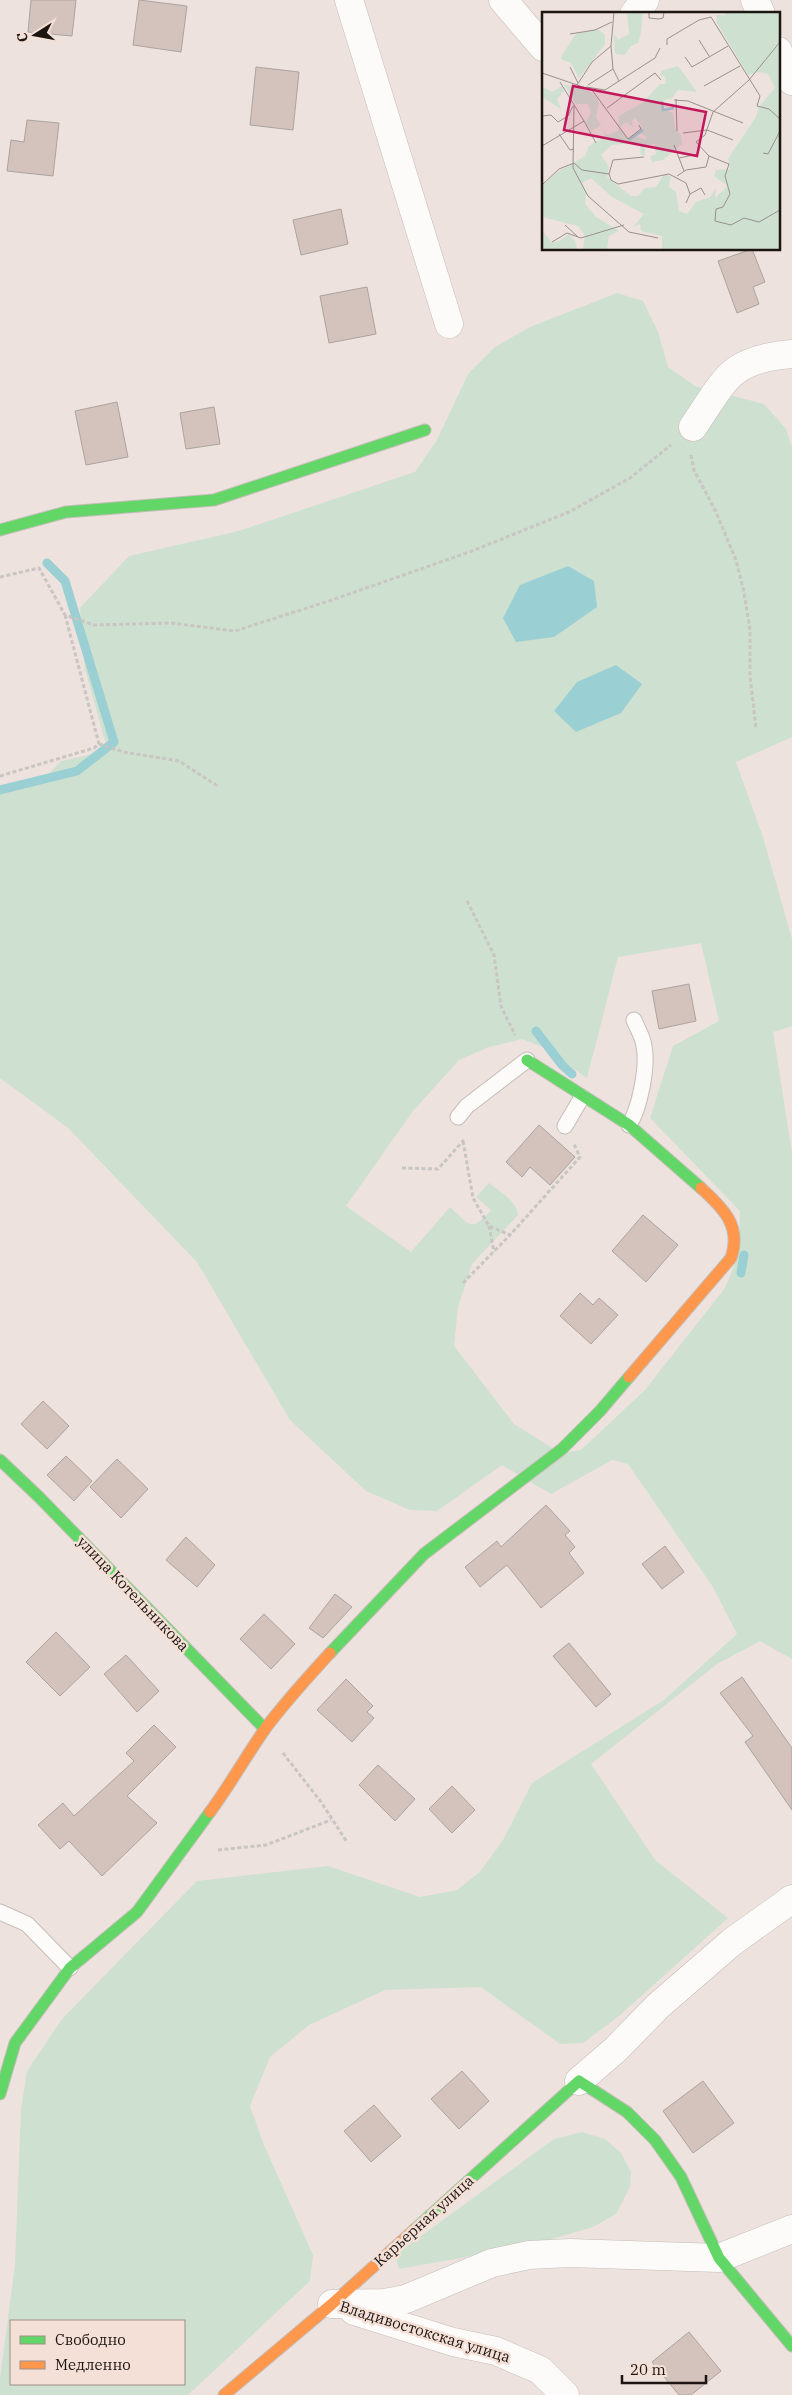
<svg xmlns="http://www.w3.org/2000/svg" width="792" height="2395" font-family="'IBM Plex Serif',serif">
<rect width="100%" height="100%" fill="#ede2dd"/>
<path fill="#cee0d0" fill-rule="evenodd" d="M617 293 643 301 658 332 668 367 695 386 764 404 786 429 792 447V737L736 762 763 837 792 939V1026L773 1032 792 1153V1659L760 1641 717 1664 591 1764 655 1860 728 1918 619 2016 583 2043 560 2044 481 1987 385 1990 309 2025 270 2057 250 2106 264 2145 313 2255 310 2281 188 2395H0V2378L15 2265 21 2109 27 2071 62 2019 197 1881 328 1866 420 1897 457 1890 480 1872 503 1840 532 1783 664 1700 737 1634 713 1587 628 1464 612 1460 551 1494 502 1465 437 1511 410 1510 366 1491 290 1420 197 1262 68 1128 0 1078V791L43 780 61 761 108 751 85 669 80 608 129 556 239 531 415 472 437 440 468 374 495 347 530 327ZM701 943 719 1021 673 1046 650 1118 740 1211 739 1254 725 1288 645 1390 581 1450 560 1453 514 1424 454 1346 458 1307 472 1264 518 1215C517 1201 499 1191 489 1183L476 1197 491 1210C471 1233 470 1225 450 1207L411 1252 346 1206 413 1111 459 1060 489 1047 522 1039 545 1048 587 1078 618 957ZM11 2321H184V2384H11Z
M582 2132 605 2139 621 2153 631 2172 630 2187 616 2214 593 2227 528 2246 399 2269 395 2255 554 2139Z"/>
<path fill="#9acfd3" d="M568 566 594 581 597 607 554 637 516 642 503 618 520 585Z
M616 665 642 684 621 713 576 732 554 711 577 682Z"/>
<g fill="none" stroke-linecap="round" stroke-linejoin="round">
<path stroke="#9acfd3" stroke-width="9" d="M0 790 77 771 114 742 65 581 47 563
M536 1031 562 1065 572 1074
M741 1273 744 1255"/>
</g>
<path fill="#d4c3bd" stroke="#aca39f" d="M31 0H76L72 36 28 32Z
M139 0 187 6 181 52 133 45Z
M256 67 299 72 293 130 250 125Z
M27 120 59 123 53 176 7 171 11 140 24 142Z
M341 209 348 244 301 255 293 220Z
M752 249 765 282 753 287 759 304 737 313 718 261Z
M367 287 376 334 329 343 320 296Z
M117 402 128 457 86 465 75 411Z
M214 407 220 444 186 449 180 413Z
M689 984 696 1021 659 1029 652 991Z
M539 1125 575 1157 550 1185 530 1167 522 1177 506 1162Z
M643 1215 678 1245 646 1282 612 1251Z
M580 1293 593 1305 599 1298 618 1315 591 1344 560 1316Z
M43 1401 69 1426 47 1449 21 1424Z
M66 1456 92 1481 74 1501 47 1475Z
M117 1459 148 1489 121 1518 90 1487Z
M546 1505 570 1531 565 1535 575 1547 569 1553 584 1573 541 1608 507 1565 480 1587 465 1567 497 1541 501 1547Z
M186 1537 215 1565 197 1587 166 1560Z
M665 1546 684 1572 662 1589 642 1564Z
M335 1594 352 1607 323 1638 309 1628Z
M264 1614 295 1644 271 1669 240 1639Z
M56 1632 90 1667 60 1696 26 1662Z
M569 1643 611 1694 596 1707 553 1656Z
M126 1655 159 1691 137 1712 104 1674Z
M742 1677 792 1748V1810L745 1742 753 1736 720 1693Z
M346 1679 373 1706 367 1712 374 1718 352 1742 317 1710Z
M154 1725 176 1747 127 1796 157 1823 102 1876 69 1841 60 1849 38 1825 63 1803 74 1816 134 1761 126 1753Z
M378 1765 415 1799 395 1821 359 1785Z
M452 1786 475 1810 452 1833 429 1809Z
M462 2071 489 2101 459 2129 431 2099Z
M703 2081 734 2123 693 2153 663 2111Z
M374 2105 401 2136 371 2162 344 2131Z
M689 2332 721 2371 691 2395H679L652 2362Z"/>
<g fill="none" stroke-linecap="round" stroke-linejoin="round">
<g stroke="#c5bdb8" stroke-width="17">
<path id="lane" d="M458 1117 467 1106 527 1060
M629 1125C640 1108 648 1066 644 1046 643 1037 637 1028 634 1020
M565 1126 582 1097
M0 1912 27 1924 70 1968"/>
</g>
<g stroke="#c5bdb8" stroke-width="29">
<path id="street" d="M349 0 449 324
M503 0 543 47
M755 0 761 14
M634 14 645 0
M778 51 792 81
M693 427C726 379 729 359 792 354
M579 2081 615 2050 658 2006 732 1942 792 1899
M332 2304 384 2303 406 2299 492 2263 529 2255 570 2253 719 2258 792 2229
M354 2311 453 2342 496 2351 540 2370 565 2395"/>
</g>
<g stroke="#c5bdb8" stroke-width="13">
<path id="fast" d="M0 530 66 512 214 500 425 430
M527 1060 629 1125 701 1188
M0 1460 39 1497 265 1729
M330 1653 424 1554 562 1449 600 1411 629 1377
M0 2094 15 2043 70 1968 137 1912 210 1812
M414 2230 579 2081 627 2112 655 2140 681 2177 719 2258 792 2346"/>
</g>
<g stroke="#c5bdb8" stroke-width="13">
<path id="slow" d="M629 1377 731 1258C742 1226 723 1208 701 1188
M210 1812C230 1785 246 1756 265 1729 285 1702 308 1677 330 1653
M224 2395 332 2304 414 2230"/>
</g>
<path stroke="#c8c5c3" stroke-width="3" stroke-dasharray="4 2.5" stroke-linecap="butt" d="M691 455 694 470 716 512 736 560 744 592 750 630V676L756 728
M0 577 39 568 65 615 94 625 171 623 235 631 332 600 472 551 569 512 630 478 671 445
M99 744 123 752 179 761 219 787
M0 776 94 748 99 744 65 615
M467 901 494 955 501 1006 515 1035
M463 1141 473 1198 489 1226 510 1235 580 1157 574 1144
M402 1168 438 1169 464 1140
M489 1226 494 1252
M463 1283 510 1235
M283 1753 321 1802 347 1842
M218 1850 266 1845 331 1820"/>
<use href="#lane" stroke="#fcfbfa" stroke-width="15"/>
<use href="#street" stroke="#fcfbfa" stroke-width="28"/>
<use href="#fast" stroke="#63d668" stroke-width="11"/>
<use href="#slow" stroke="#ff974d" stroke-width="11"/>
</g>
<g text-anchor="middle" stroke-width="5" stroke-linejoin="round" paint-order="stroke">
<g font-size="15" fill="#1c1512" stroke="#f4e0d6">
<text transform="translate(133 1594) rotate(46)" y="5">улица Котельникова</text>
<text transform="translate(424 2221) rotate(-42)" y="5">Карьерная улица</text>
<text transform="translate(425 2332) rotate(17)" y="5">Владивостокская улица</text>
</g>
</g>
<g transform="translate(542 12)">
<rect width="238" height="238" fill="#ede2dd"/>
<path d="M85 0H101L99 21 96 31 89 34 83 43 73 42 72 22 76 28 87 22ZM184 0H237V237H120V224L99 219 98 212 91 215 102 202 70 185 49 166 40 171 44 181 43 192 54 205 77 219 67 224 65 237H41L43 224 36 214 0 205V175L14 161 43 144 47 134 64 124 59 113 49 119 44 110 49 100 46 92H34L22 72 51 81 57 90 54 105 65 123 76 119 77 104 100 91 118 72H124L123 65 118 63 119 59 136 54 155 80 136 78 130 86 119 89 121 97 131 101 133 117 139 123 140 132 121 148 110 150 108 144 114 142 113 132 103 133V143H99L98 131H90L70 133 59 143 67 155 65 165 89 184H96L103 176 114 175 122 163 129 164 127 175 134 180 137 199 145 202 154 190 168 185 174 176 173 186 186 174 172 164 174 158 188 157 186 147 191 139 214 105 217 95 233 76 226 62 216 60 206 63 175 11 174 3H183ZM93 106 100 114 97 121 104 124V128L94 124 86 127 77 115 84 110 91 115 90 109ZM56 17 63 23V32L37 66 29 51 19 47 20 43 34 22ZM0 74 10 80 20 74 22 79 15 87 19 97 0 85ZM0 219 10 230 18 229 27 222 33 229 35 237H0Z" fill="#cee0d0" fill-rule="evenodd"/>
<path fill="none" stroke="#9acfd3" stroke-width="2.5" d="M120 89 121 98 132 96M87 128 101 118"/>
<path fill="none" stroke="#99908c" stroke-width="1" d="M107 0V6L117 7 121 6 122 0M28 22 53 18 70 10M157 28 167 44M125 33V27L157 8 169 5 218 84 215 94 227 97 238 107M69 34 71 57M143 45 150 55 186 34M28 55 36 71M0 61 50 78 86 127 99 117 97 113M35 73 50 50 69 34 72 0M46 73 71 57 77 69M162 74 198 54M44 75 63 78 113 46 118 36M134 87 135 119M132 88 146 89 201 111M32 93 31 156 46 184 87 220 116 226M65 96 113 61 119 68M0 104 9 103 16 110 26 104 31 94M42 109 54 131M141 121 165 118 191 128M17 122 28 138 32 137M132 133 142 159M0 134 42 109 18 70M221 141 226 142 238 119M167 144 187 152 183 164 188 182 181 195 174 197 173 209 189 213 202 206 217 210 238 198M137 146 156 142M67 162 71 148 102 145M135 164 144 158 164 155 167 144 154 130 163 123 171 100 207 68 238 30M0 173 17 157 32 151 40 158 67 162 69 168 76 172 127 162 144 171 148 182 144 191M148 182 159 176 163 183M23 213 36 225M10 230 25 221 39 226 82 213"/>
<path fill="#c2185b" fill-opacity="0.15" stroke="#c2185b" stroke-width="2.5" d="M31 74 164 100 155 144 22 118Z"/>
<rect width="238" height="238" fill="none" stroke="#1c1512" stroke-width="2.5"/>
</g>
<rect x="10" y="2320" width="175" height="65" fill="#f4e0d6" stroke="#9e8f88"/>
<rect x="20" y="2336" width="25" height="8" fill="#63d668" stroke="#9e8f88"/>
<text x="55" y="2345" font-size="15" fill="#1c1512">Свободно</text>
<rect x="20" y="2361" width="25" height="8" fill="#ff974d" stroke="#9e8f88"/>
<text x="55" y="2370" font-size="15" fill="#1c1512">Медленно</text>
<g transform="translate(35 35) rotate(259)" stroke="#f4e0d6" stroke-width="4" paint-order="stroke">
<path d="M0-4L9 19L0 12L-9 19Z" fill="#1c1512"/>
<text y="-8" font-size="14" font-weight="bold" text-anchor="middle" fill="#1c1512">С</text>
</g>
<path d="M622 2375v8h84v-8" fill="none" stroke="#1c1512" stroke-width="2.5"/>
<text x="630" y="2375" font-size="15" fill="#1c1512" stroke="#f4e0d6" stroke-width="4" paint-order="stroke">20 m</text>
</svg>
